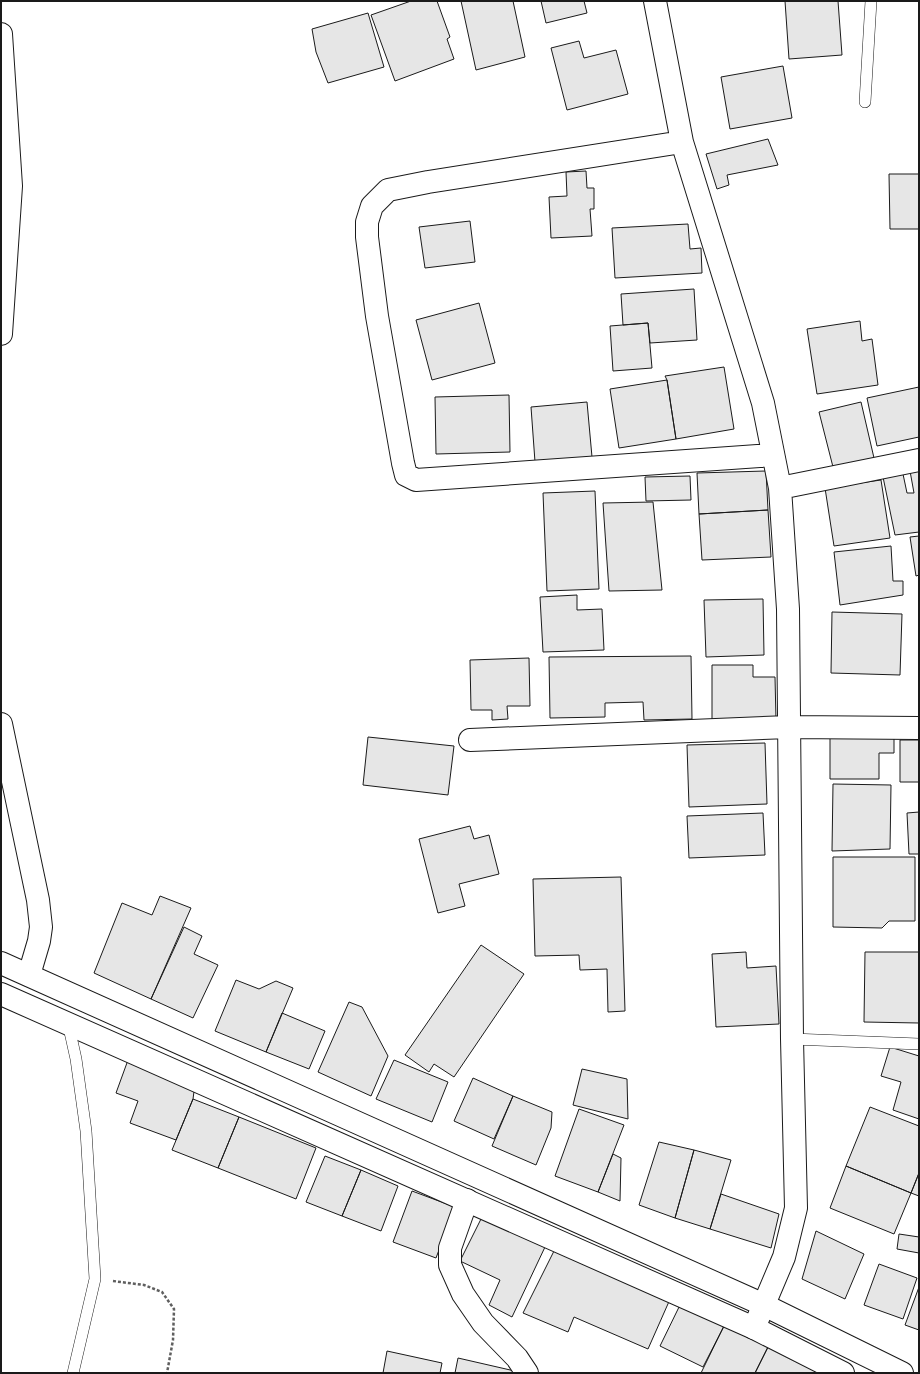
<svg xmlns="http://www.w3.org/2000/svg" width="920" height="1374" font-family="Mulish,sans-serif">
<rect width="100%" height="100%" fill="#fff"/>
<path fill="#e6e6e6" stroke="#1a1a1a" d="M411 1H437L450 37 447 39 454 59 395 81 371 15Z
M461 1H513L525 57 476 70Z
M541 1H584L587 13 546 23Z
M785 1H838L842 55 789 59Z
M368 13 384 67 328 83 316 52 312 29Z
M579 41 584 58 616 50 628 94 567 110 551 48Z
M783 66 792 118 730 129 721 77Z
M768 139 778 165 727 175 729 185 717 189 706 154Z
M586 171 587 188H594V209H590L592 236 551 238 549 197 567 196 566 172Z
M889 174H919V229H890Z
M470 221 475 262 425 268 419 227Z
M688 224 690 249 701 248 702 273 615 278 612 228Z
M694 289 697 340 650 343 648 323 623 325 621 294Z
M479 303 495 363 432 380 416 320Z
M860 321 862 341 872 339 878 385 817 394 807 329Z
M648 323 652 368 613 371 610 326Z
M724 367 734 429 676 439 667 380 665 376Z
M667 380 676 439 619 448 610 389Z
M919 387V437L877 446 867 398Z
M509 395 510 452 436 454 435 397Z
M587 402 592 457 535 462 531 407Z
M861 402 874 458 833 467 819 412Z
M766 471 768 510 699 514 697 473Z
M910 471H919V532L895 535 883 477 903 474 907 493H914Z
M690 476 691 500 646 501 645 477Z
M881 480 890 538 834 546 825 488Z
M595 491 599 589 547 591 543 493Z
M653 502 662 590 609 591 603 503Z
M768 510 771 557 702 560 699 514Z
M919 536V575L916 576 910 537Z
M891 546 893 581H903V595L840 605 834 552Z
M577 595V610L602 609 604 650 543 652 540 597Z
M763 599 764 655 706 657 704 600Z
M832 612 902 614 900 675 831 673Z
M691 656 692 719 644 720 643 702 605 703V717L550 718 549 657Z
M529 658 530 706H507L508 719 492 720V710H471L470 660Z
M712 665H753V677H775L776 720 712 721Z
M830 736H894V753H879V779H830Z
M368 737 454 746 448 795 363 785Z
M900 740H919V782H900Z
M765 743 767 804 689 807 687 745Z
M833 784 891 785 890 849 832 851Z
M919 812V854H909L907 813Z
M763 813 765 855 689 858 687 816Z
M470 826 474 839 489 835 499 874 459 884 465 906 438 913 419 839Z
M833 857H915V921H889L882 928 833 927Z
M621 877 625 1011 608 1012 607 969 580 970 579 955 535 956 533 879Z
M160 896 191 908 151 999 94 973 122 903 152 915Z
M184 927 202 936 194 954 218 965 193 1018 151 999Z
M481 945 524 974 454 1077 434 1064 429 1072 405 1055Z
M746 952 747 968 776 966 779 1024 716 1027 712 954Z
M865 952H919V1023L864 1022Z
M236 980 259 989 276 981 293 988 266 1052 215 1031Z
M349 1002 362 1007 388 1056 371 1096 318 1072Z
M282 1013 325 1031 309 1069 266 1052Z
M890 1047 919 1056V1119L893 1110 901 1082 881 1076Z
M128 1060 195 1084 193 1099 176 1140 130 1123 138 1101 116 1093Z
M394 1060 448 1082 432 1122 376 1099Z
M582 1069 627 1079 628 1119 573 1105Z
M473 1078 513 1096 494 1139 454 1121Z
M513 1096 552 1112 551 1128 536 1165 492 1146Z
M193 1099 239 1117 218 1168 172 1150Z
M870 1107 919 1126V1173L911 1193 846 1166Z
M579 1109 624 1125 598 1192 555 1176Z
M239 1117 316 1148 296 1199 218 1168Z
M659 1142 694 1150 675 1218 639 1205Z
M694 1150 731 1160 710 1229 675 1218Z
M613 1154 621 1158 620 1201 598 1192Z
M325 1156 361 1170 342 1216 306 1202Z
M846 1166 911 1193 894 1234 830 1208Z
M361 1170 398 1186 381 1231 342 1216Z
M919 1173V1196L911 1193Z
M412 1191 455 1207 436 1258 393 1242Z
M721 1194 779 1214 771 1248 710 1229Z
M482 1217 545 1247 512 1317 489 1305 500 1280 460 1261Z
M816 1231 864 1254 845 1299 802 1279Z
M899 1234 919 1237V1253L897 1249Z
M555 1249 671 1297 648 1349 574 1317 568 1332 523 1313Z
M879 1264 917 1278 903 1319 864 1305Z
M919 1287V1330L905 1325Z
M680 1305 724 1326 703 1367 660 1346Z
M724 1326 768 1347 755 1373H701Z
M768 1347 817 1369 815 1373H755Z
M387 1351 442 1363 440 1373H383Z
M458 1358 519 1372V1373H455Z"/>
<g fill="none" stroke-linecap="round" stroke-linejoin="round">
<g stroke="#1a1a1a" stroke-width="12">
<path id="service" d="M865 102 871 1
M68 1023 76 1059 86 1131 95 1279 73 1373
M792 1039 919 1044"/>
</g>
<g stroke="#1a1a1a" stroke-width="24">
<path id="minor" d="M655 1 682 142 763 403 780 488 788 609 792 1039 796 1208 784 1257 754 1328
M1 34 11 186 1 334
M682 142 428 182 388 190 372 206 367 222V237L377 316 403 463 406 475 416 480 773 455
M780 488 919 460
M1 724 38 900 41 927 39 941 29 975
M470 740 789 727 919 728
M467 1200 450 1248V1265L463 1294 483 1323 517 1358 527 1373"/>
</g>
<g stroke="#1a1a1a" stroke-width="24">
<path id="tertiary" d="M1 963 764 1305 902 1373
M1 994 754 1328 843 1373"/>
</g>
<path stroke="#5f5f5f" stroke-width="2.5" stroke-dasharray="3 2" stroke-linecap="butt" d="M113 1281 144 1285 162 1292 174 1309 173 1340 167 1373"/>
<use href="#service" stroke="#fff" stroke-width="11"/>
<use href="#minor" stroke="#fff" stroke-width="22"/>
<use href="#tertiary" stroke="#fff" stroke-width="22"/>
</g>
<rect width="920" height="1374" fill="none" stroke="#1a1a1a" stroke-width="4"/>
</svg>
